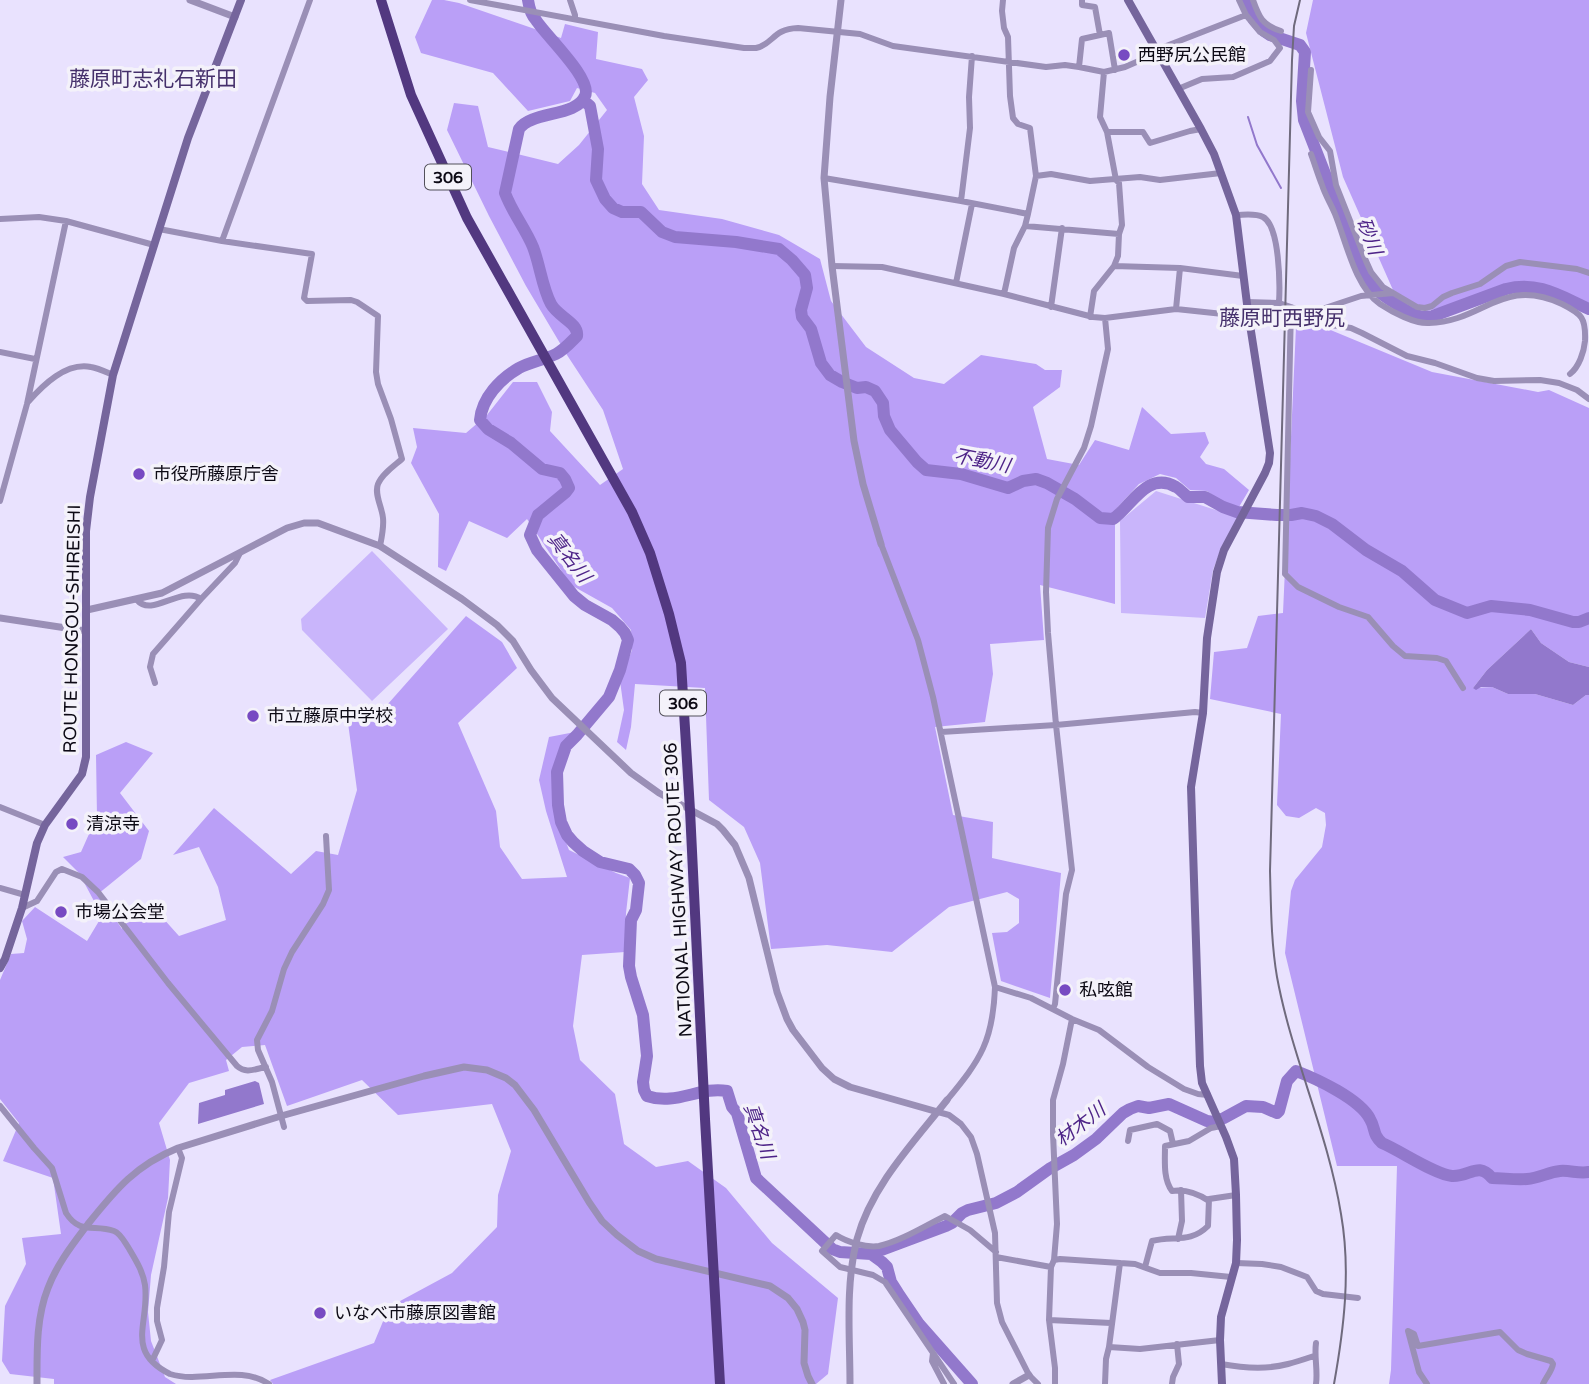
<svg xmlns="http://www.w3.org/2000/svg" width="1589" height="1384" font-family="'Varela Round','Noto Sans JP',sans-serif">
<rect width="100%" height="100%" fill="#e9e2fe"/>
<path fill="#c9b5fb" d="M1156 491 1238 517 1222 546 1213 570 1205 618 1121 613 1120 521Z
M372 551 448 629 372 701 302 630 301 619Z"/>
<path fill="#ba9ff7" d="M432 0H444L459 3 561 38 565 24 598 32 596 59 642 69 648 80 634 97 644 136 642 184 659 210 722 219 779 235 820 259 831 301 866 347 914 378 944 384 981 355 1036 364 1045 370H1062L1060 387 1033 407 1047 459 1079 465 1095 440 1129 450 1142 407 1171 434 1205 432 1209 443 1200 457 1206 464 1224 469 1249 490 1239 507 1224 503 1207 491 1190 490 1176 478 1160 474 1139 484 1115 510V604L1040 585 1044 640 990 644 993 674 985 722 935 727 953 815 993 822 992 858 1061 873 1050 998 1001 981 992 933 1007 932 1019 923V899L1007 892 949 907 892 952 827 945 771 949 760 863 744 827 709 800 705 688 635 684 631 727 626 750 617 742 624 710 620 681 632 650 631 630 612 608 571 585 527 519 507 538 469 521 446 571 438 567 439 514 411 463 417 447 413 428 466 433 487 415 513 382H537L552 412 550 431 600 485 623 469 603 410 567 355 526 286 489 216 447 130 454 103 478 106 488 147 558 164 579 145 607 110 595 93 577 88 570 101 528 111 493 73 421 53 415 37Z
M1313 0H1589V311L1535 288 1498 293 1427 311 1393 290 1343 177 1306 33Z
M1304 319 1432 372 1538 392 1549 390 1589 408V667L1569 662 1541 643 1531 629 1487 670 1473 688 1492 687 1508 694H1535L1573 705 1586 695H1589V1384H1389L1391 1370 1397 1166H1337L1285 953 1291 891 1295 880 1322 847 1326 825 1325 813 1316 808 1299 818 1286 816 1277 805 1281 714 1210 699 1214 652 1247 648 1258 616 1283 613 1296 327Z
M466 616 502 642 517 668 458 723 496 811 500 847 522 879 567 877 546 811 539 780 549 737 575 732C543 772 552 805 569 850L616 873 630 878 626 913 625 952 582 955 573 1026 580 1060 615 1094 624 1144 656 1167 688 1161 726 1188 772 1243 838 1298 828 1374 816 1384H273L270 1380 374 1343 389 1307 452 1273 497 1227 498 1195 511 1151 492 1104 398 1115 362 1080 287 1106 265 1045 242 1047 226 1060 229 1071 189 1083 159 1123 170 1160 168 1198 151 1275 148 1312 151 1341 165 1377 176 1384H54V1379L10 1374 2 1361 5 1306 26 1264 22 1238 61 1234 53 1178 3 1161 19 1123 0 1099V980L11 954 24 953 27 939 22 921 35 907 87 941 102 916 79 873 63 857 81 852 97 816 96 755 126 742 153 753 120 793 149 831 141 859 98 894 122 929 123 907H153L179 936 226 920 218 887 199 847 173 855 214 808 291 874 316 851 338 855 357 790 346 708 387 705Z"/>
<path fill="#9278cc" d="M1531 629 1541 643 1569 662 1589 667V695H1586L1573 705 1535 694H1508L1492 687H1481L1476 690 1473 688 1487 670Z
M255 1081 259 1083 264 1104 198 1124 199 1103 225 1095V1090Z"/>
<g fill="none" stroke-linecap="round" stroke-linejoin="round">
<path stroke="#9278cc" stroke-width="2" d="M1248 117 1257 145 1281 188"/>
<path stroke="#9278cc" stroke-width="12" d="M528 0C529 7 531 15 536 20 545 35 593 79 585 96 577 117 531 111 519 129L505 193C512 212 525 228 533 247 540 265 542 287 551 304 558 317 579 323 577 336 571 342 564 350 556 354 544 360 530 362 519 368 500 379 482 398 480 420L488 429 511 443 542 469 560 473 565 479 569 488 566 492 538 515 530 535 537 550 574 596 585 605 612 620 620 627 625 633 628 640 620 670 609 697 577 735 566 746 557 772 558 805 561 822 567 835 573 842 583 851 600 862 629 869 635 875 639 883 636 910 631 920 629 966 631 977 643 1015 647 1056 643 1082 644 1090 647 1096C676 1106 700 1086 727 1091L732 1107 737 1113 756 1178 832 1249 840 1252 871 1254 882 1262 887 1267 891 1282 898 1293 919 1324 972 1384
M1246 0 1254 20 1264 31 1270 35 1300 45 1305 52 1302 101 1304 120 1363 271C1374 291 1382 295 1401 307 1412 314 1420 319 1433 316L1506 289C1539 281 1560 296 1589 309
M583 100 590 106 598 149 596 180 605 199 613 208 622 212H641L662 232 675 237 736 242 779 249 792 260 805 275 807 288 801 310 802 317 811 329 821 363 830 375 842 382 857 388 866 387 875 391 883 403 884 416 890 430 917 462 926 470 961 474 1008 488 1023 481 1036 479 1047 483 1075 499 1100 518 1113 519C1131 507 1147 470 1176 487 1180 489 1184 494 1188 497H1205L1223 507 1237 512 1277 515H1291L1302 513 1316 516 1332 524 1366 550 1402 571 1435 600 1467 613 1491 606 1530 610 1573 622H1579L1589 618
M871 1254 946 1226 952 1223 962 1213 968 1210 996 1203 1017 1192 1049 1169 1074 1155 1096 1139 1123 1113 1130 1109 1138 1106 1149 1108 1169 1104 1207 1121 1214 1122 1224 1118 1246 1106 1263 1107 1277 1113 1279 1111 1287 1081 1296 1071C1317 1079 1360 1099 1370 1119 1376 1129 1372 1134 1382 1143 1401 1151 1434 1174 1452 1176 1470 1177 1478 1161 1492 1178 1503 1178 1515 1180 1527 1179 1539 1178 1549 1172 1560 1171 1570 1170 1579 1174 1589 1172"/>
<path stroke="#9a8fb6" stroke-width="6" d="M470 0 664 36 744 48C748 48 752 48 756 48 774 44 772 29 798 28L860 34 893 46 1046 67 1065 65 1079 67 1104 72 1125 67 1157 53
M570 0 575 15V19
M1003 0 1002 11 1004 28 1008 37 1010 96 1013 118 1018 124 1030 128 1036 176 1028 214 1025 226 1014 248 1004 294 1093 317 1105 318 1176 309 1223 314 1248 312
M1082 0V5L1095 7 1100 35
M1239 0 1246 15
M1253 0C1259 17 1262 25 1281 31
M1156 50 1246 15 1260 32 1274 40 1280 48 1270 61 1233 77 1202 79 1178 89
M1079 67 1082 39 1109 33 1115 70
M1311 70 1308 112 1319 137 1330 151 1336 185 1366 261 1371 272 1383 287 1417 307 1425 308 1432 306 1443 297 1452 293 1480 284 1506 266 1520 262 1577 269 1589 273
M1104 72 1100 117 1107 132 1116 180 1119 183 1122 225 1119 234
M1107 132H1143L1150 143 1190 131 1201 129
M1311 154C1315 165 1318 175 1322 185 1325 195 1331 204 1335 214 1346 241 1355 287 1380 304 1392 312 1415 324 1429 323 1483 322 1502 276 1562 304 1582 314 1586 318 1585 341 1584 352 1579 367 1570 374
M1036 176 1051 174 1090 181 1140 177 1160 180 1221 173
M824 178 961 201 1028 214
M961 201 970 128 969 97 972 56
M1236 215C1244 215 1255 213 1263 217 1280 226 1280 286 1279 303
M0 219 39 217 66 221 154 245
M1025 226 1119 234 1118 256 1114 266 1180 268 1176 309
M159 229 222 241 312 254 304 298 307 301 351 300 357 302 378 316 376 372 378 384 391 419 402 459C394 466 382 474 378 484 374 494 382 507 383 518 384 527 382 536 380 546
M222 241 310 0
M832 266 882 267 1004 294
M1180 268 1243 276
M956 283 972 204
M1246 302 1279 303 1291 307 1331 325 1351 328 1362 333 1407 356 1435 363 1477 378 1494 381 1540 380 1559 383 1577 390 1589 399
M1051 307 1062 228
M1291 307 1285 574 1298 587 1339 607 1368 617 1393 646 1405 656 1437 658 1446 661 1463 688
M1307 314 1361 296 1393 293
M1090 317 1094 291 1114 266
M0 352 35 359
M28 402C43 385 66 362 91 367 98 368 106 372 113 375
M0 501 27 404 66 221
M881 544 918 640 933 697 995 987C993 1041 981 1059 947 1100
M137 600C152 618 181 585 201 599L235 563 240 553
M155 683 150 667 153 654 201 599
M941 732 1056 725 1195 712 1203 713
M0 807 45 825
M0 888 25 895
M22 908 37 901 56 872 62 869 82 877 98 892 168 983 237 1066C246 1074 255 1069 266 1067
M995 987 1031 998 1072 1019 1099 1030 1148 1067 1184 1089 1198 1094 1208 1095
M1053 1009 1055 1004 1066 894 1072 870 1056 725 1048 633 1046 592 1048 528 1057 499 1084 448 1091 426 1108 349 1105 318
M0 1106 34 1148 52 1168 66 1213C80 1235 94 1224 114 1231 120 1233 124 1241 128 1247 135 1259 143 1271 145 1285 150 1323 124 1351 170 1374 202 1384 239 1364 269 1384
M938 1112 949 1115 961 1124 971 1137 977 1154 995 1233 997 1303 1002 1322 1029 1375 1038 1384
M284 1127 272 1082 258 1050 257 1040 272 1011 284 969 292 952 323 904 329 890 326 836
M1128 1141 1130 1130 1157 1124 1170 1131 1173 1144
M1209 1201C1197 1193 1186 1189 1172 1191 1163 1179 1165 1161 1165 1146L1189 1141 1211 1128 1221 1126
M1178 1239 1182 1221 1181 1190
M996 1257 1051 1267 1054 1260 1057 1224 1053 1134V1100L1063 1064 1072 1019
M1054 1260 1060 1259 1135 1264 1160 1273H1191L1231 1277
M1120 1263 1109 1347 1140 1349 1220 1340
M1236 1263 1262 1264 1281 1267 1307 1277 1316 1291 1323 1294 1358 1298
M1051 1267 1049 1320 1055 1368V1384
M1145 1267 1152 1241C1173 1235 1190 1244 1208 1226L1209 1199 1236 1195
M1049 1320 1111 1323
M1316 1343C1314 1357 1318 1370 1316 1384
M933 1353 932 1361 944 1384
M152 1361 162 1340 157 1321V1308L164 1267 169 1212 182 1158 178 1148
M1221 1364C1243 1368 1266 1370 1288 1364 1296 1362 1305 1359 1314 1356
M954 1384 885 1282 873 1275 840 1267 822 1251 836 1235C847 1242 866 1248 879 1246 901 1241 925 1226 945 1216L970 1230 996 1252
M1105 1384 1106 1359 1109 1347
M1172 1384 1173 1377 1179 1364 1177 1344
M1427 1384 1419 1372 1408 1331 1414 1334 1418 1346 1500 1332 1518 1350 1527 1354 1551 1361 1553 1364C1552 1371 1546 1377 1543 1384"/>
<path stroke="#9a8fb6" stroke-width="7" d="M190 0 235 17
M841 0 830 97 824 178 832 266 854 441 863 484 881 544
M87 610 162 593 287 528 304 523H318L380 546 462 599 497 625 513 641 531 670 552 698 631 773 659 793 717 824 723 830 735 845 749 878 777 992 787 1019 793 1030 822 1068 834 1079 850 1087 938 1112
M0 618 86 631
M37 1384C37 1352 36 1318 48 1288 57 1264 73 1244 88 1224 116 1189 136 1165 178 1148L281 1116 424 1076 464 1067 487 1070 506 1078 515 1085 534 1110 589 1202 602 1221 617 1235 638 1251 656 1259 770 1286 788 1298 797 1309 803 1322 805 1330 804 1363 808 1376 812 1384
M850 1384C850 1336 845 1286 857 1239 872 1185 914 1142 947 1100
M1013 1384 1029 1375"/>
<path stroke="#75659c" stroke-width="8" d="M1128 0 1201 129 1214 154 1236 215 1248 312 1270 453 1269 463 1265 473 1224 550 1217 572 1207 638 1203 713 1191 787 1200 1066 1202 1083 1226 1137 1234 1159 1236 1195 1237 1240 1236 1263 1221 1317 1220 1340 1222 1384
M0 968 5 959 22 908 37 843 45 825 82 774 86 757V531L90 497 113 375 188 138 241 0"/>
<path stroke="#523880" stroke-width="10" d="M381 0 411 95 467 218 632 512 650 553 669 614 681 663 690 810 705 1119 720 1384"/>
<path stroke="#6f6a7d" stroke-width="2" d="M1300 0 1294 26 1292 60 1270 871C1271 906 1271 942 1277 977 1292 1058 1328 1133 1341 1214 1351 1271 1344 1328 1334 1384"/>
</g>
<g fill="#774ac2" stroke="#f4f2fa" stroke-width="2.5">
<circle cx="1124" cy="55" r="7"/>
<circle cx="139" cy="474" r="7"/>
<circle cx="253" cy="716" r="7"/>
<circle cx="72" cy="824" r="7"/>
<circle cx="61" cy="912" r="7"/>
<circle cx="1065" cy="990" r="7"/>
<circle cx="320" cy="1313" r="7"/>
</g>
<g text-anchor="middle" stroke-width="7" stroke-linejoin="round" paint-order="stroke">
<g fill="#f4f2fa" stroke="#52505a" stroke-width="2">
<rect x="425" y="164.5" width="46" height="25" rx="5"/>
<rect x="660" y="690.5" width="46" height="25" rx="5"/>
</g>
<g font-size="16" font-weight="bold" fill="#0d0a15">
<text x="448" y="183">306</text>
<text x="683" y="709">306</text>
</g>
<g font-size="18" fill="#0d0a15" stroke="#f4f2fa" text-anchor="start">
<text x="1138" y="61">西野尻公民館</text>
<text x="153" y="480">市役所藤原庁舎</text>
<text x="267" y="722">市立藤原中学校</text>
<text x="86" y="830">清涼寺</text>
<text x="75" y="918">市場公会堂</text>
<text x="1079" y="996">私呟館</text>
<text x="334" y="1319">いなべ市藤原図書館</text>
</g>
<g font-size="18" fill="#0d0a15" stroke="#f4f2fa">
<text transform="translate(72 629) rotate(-89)" y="6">ROUTE HONGOU-SHIREISHI</text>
<text transform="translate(678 890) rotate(-93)" y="6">NATIONAL HIGHWAY ROUTE 306</text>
</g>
<g font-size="19" font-style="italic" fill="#4e2488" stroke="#f4f2fa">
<text transform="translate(1370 236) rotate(69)" y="7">砂川</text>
<text transform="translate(982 460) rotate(11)" y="7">不動川</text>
<text transform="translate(570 557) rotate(52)" y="7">真名川</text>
<text transform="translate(1080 1124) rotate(-38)" y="7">材木川</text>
<text transform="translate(760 1131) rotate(71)" y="7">真名川</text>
</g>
<g font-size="21" fill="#45306b" stroke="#f4f2fa">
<text x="153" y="86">藤原町志礼石新田</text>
<text x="1282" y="325">藤原町西野尻</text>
</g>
</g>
</svg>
